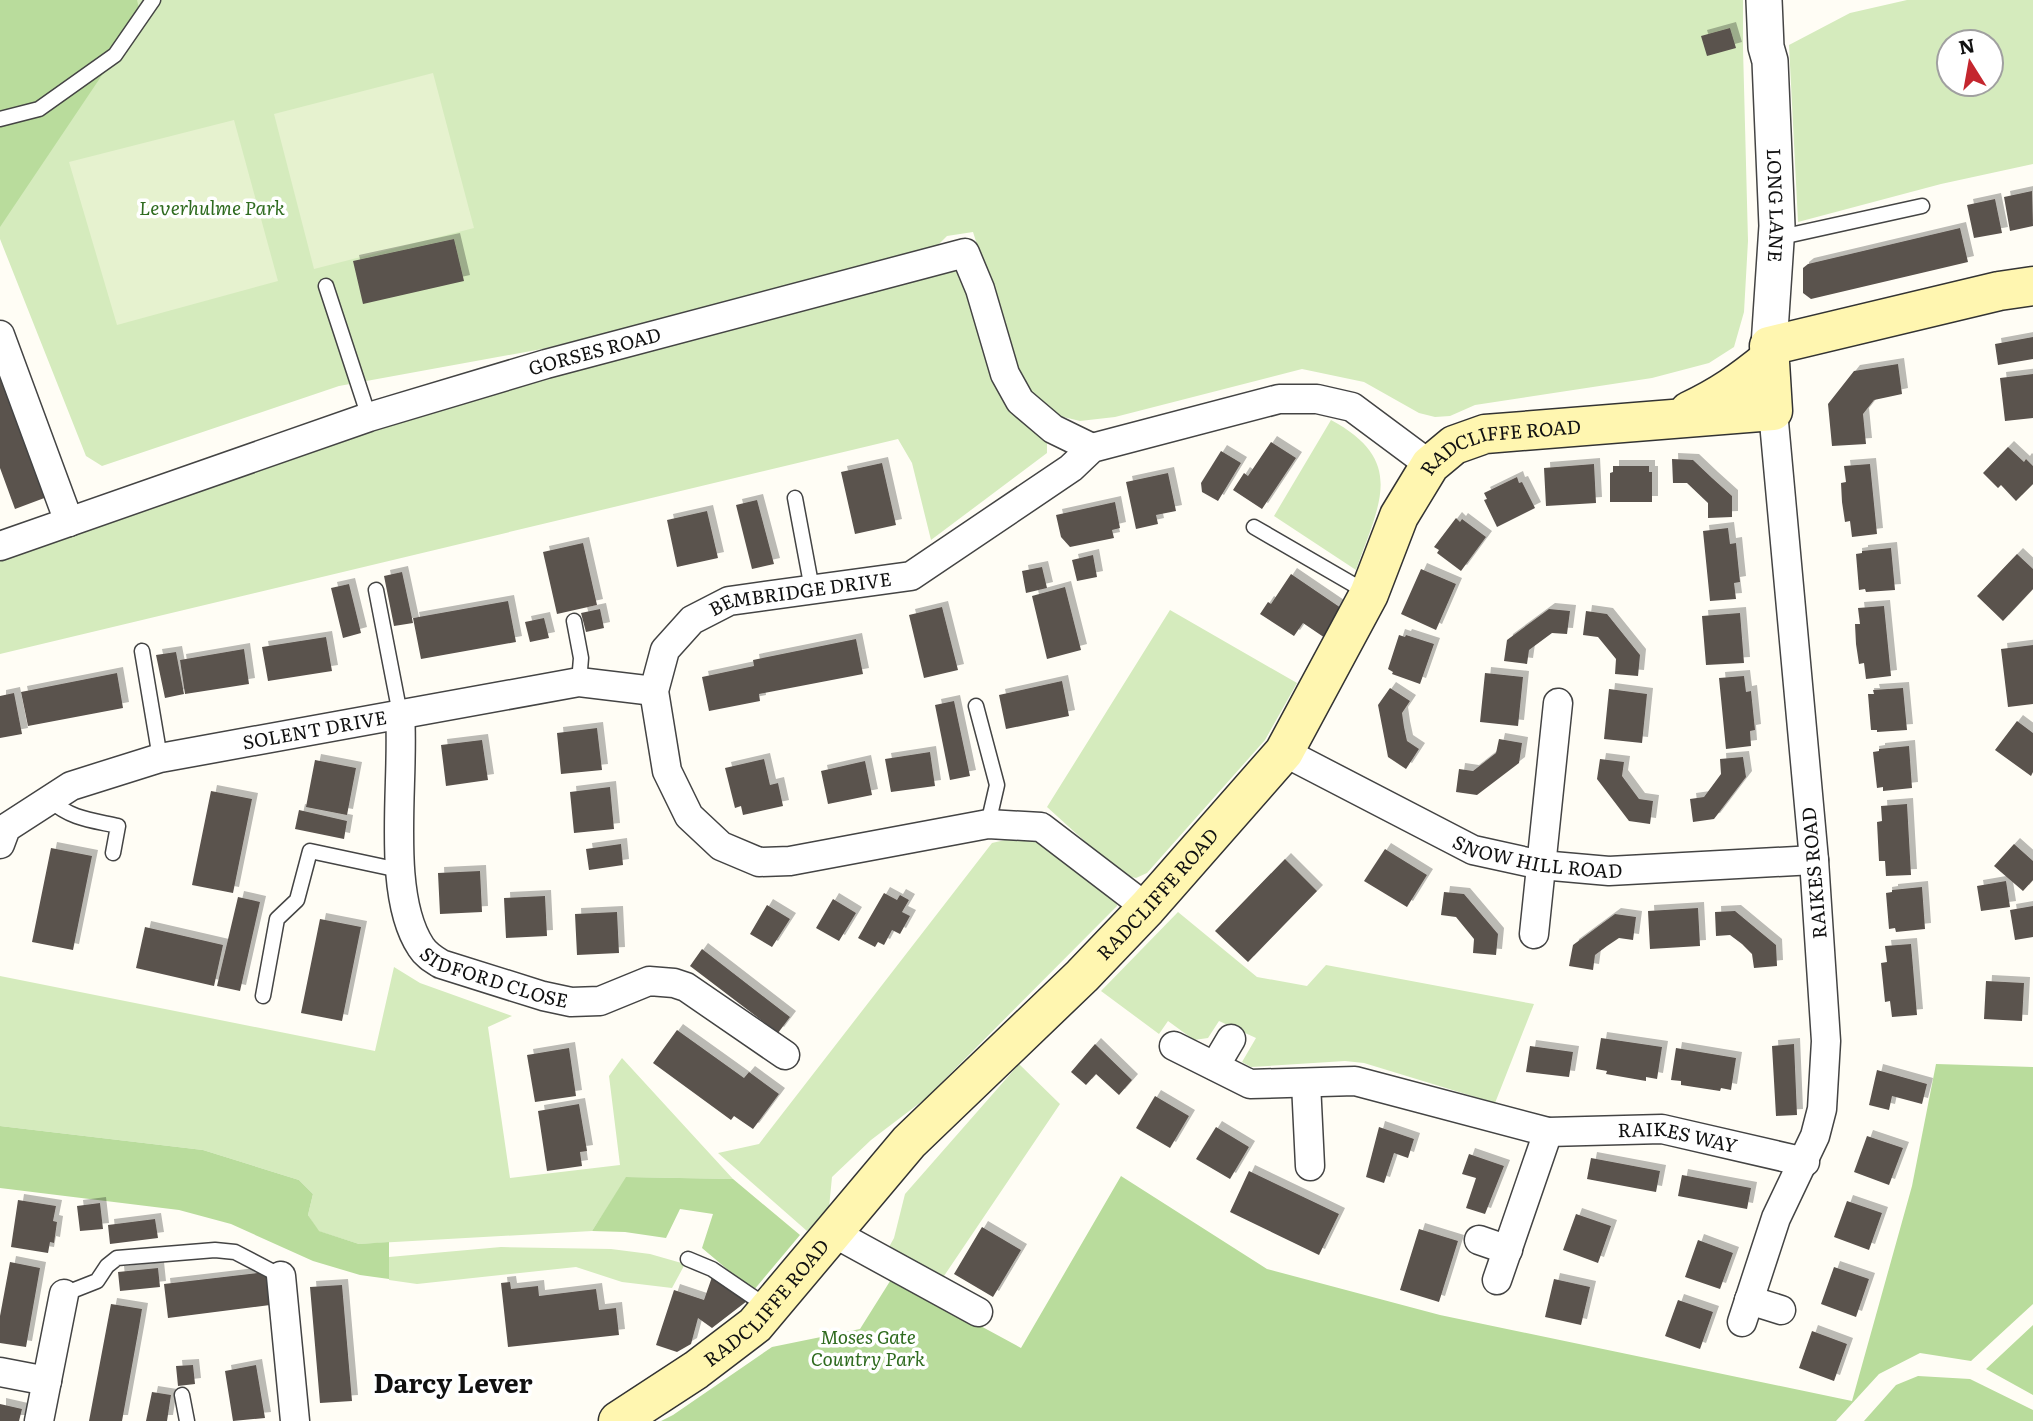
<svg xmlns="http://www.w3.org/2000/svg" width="2033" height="1421" font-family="Literata,serif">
<defs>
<filter id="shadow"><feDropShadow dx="6" dy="-6" stdDeviation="0" flood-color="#0004"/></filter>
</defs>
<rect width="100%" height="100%" fill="#fffdf5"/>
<path fill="#d5ebbd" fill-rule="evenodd" d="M0 0H1743V48L1748 241 1744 312 1734 347 1709 363 1652 378 1475 405 1450 416 1435 417 1419 413 1364 382 1302 369 1115 417 1080 421 1051 414 1025 395 973 232 947 236 929 254 542 349 339 386 102 466 86 456 0 239Z
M1907 0H2033V164L1941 184 1798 222 1789 45 1850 13ZM1949 42H1991V84H1949Z
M962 264 1009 408 1047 443V453L931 540 912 463 898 439 0 654V546L546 364Z
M1331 420C1407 461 1379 504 1356 570L1274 516Z
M1170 610 1297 683 1265 740 1147 873 1136 878 1122 875 1047 807Z
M1036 833 1116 896 1117 906 925 1099 871 1140 832 1177 829 1208 807 1231 718 1153 759 1144 992 843Z
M1178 912 1257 977 1307 986 1326 965 1534 1004 1495 1103 1364 1063 1345 1061 1251 1067 1242 1062 1256 1038 1219 1021 1208 1038 1194 1040 1168 1021 1159 1034 1101 991Z
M394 967 420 983 512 1016 488 1027 510 1178 620 1165 609 1076 622 1058 733 1179 627 1177 592 1231 359 1244 318 1231 308 1215 313 1194 299 1180 203 1150 0 1126V976L375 1051Z
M1019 1064 1060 1104 944 1276 889 1247 894 1238 905 1194Z
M501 1247 611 1249 650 1254 685 1264 672 1288 622 1282 576 1267 417 1284 389 1280V1257Z"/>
<path fill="#b9dc9c" d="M0 0H137L141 17 0 227Z
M1936 1064 2033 1067V1304L1971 1361 1920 1353 1879 1374 1836 1421H661L673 1415 772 1347 860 1329 892 1278 1021 1348 1121 1176 1267 1269 1440 1315 1852 1401 1912 1186Z
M0 1126 203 1150 299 1180 313 1194 308 1215 319 1231 359 1244 389 1242V1279L360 1275 313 1261 231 1224 179 1210 0 1188Z
M626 1177 733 1179 800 1235 753 1291 702 1248 713 1214 680 1209 666 1238 625 1232 592 1231Z
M2033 1325V1395L1986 1369Z
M1918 1376 1970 1379 2033 1410V1421H1864L1896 1385Z"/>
<path fill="#e6f2cf" d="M433 73 474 228 314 269 274 114Z
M234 120 278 281 117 325 69 162Z"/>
<path fill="#5a524d" filter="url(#shadow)" d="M1730 28 1736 48 1707 56 1701 36Z
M2032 191 2033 226 2010 231 2004 197Z
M1995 199 2002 233 1974 238 1967 205Z
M1960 228 1968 262 1811 299 1803 293V268L1808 264Z
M454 239 464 281 363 304 353 261Z
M2033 337V359L1998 365 1995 344Z
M1898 364 1902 394 1874 400 1863 414 1866 444 1832 446 1828 404 1854 371Z
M0 373 47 497 15 509 0 468Z
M2033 374V418L2005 421 2000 378Z
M1271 442 1296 458 1262 509 1233 490 1244 473 1248 476Z
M2008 447 2024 462 2026 459 2033 466V484L2016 501 2001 485 1998 488 1983 473Z
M1221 451 1241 463 1218 501 1202 492 1201 483Z
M1672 459 1693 460 1712 478 1732 496V517L1708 518V503L1687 483H1673Z
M882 463 896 525 855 534 841 472Z
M1594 464 1596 503 1546 506 1544 468Z
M1870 464 1877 534 1852 537 1850 521 1845 522 1842 502 1841 483 1846 482 1844 466Z
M1613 466H1649V472H1652V502H1610V473L1613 472Z
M1168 473 1176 511 1156 515 1158 524 1136 529 1126 482Z
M1517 477 1519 483 1522 482 1535 508 1497 527 1484 500 1487 499 1484 493Z
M757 500 774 564 752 569 736 505Z
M1115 502 1120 528 1112 530 1114 538 1070 547 1061 537 1056 515Z
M707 511 718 558 677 567 667 520Z
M1456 518 1460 522 1462 519 1486 537 1461 571 1437 553 1439 550 1434 547Z
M1728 528 1730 544 1736 543 1738 563 1740 582 1734 583 1736 599 1710 601 1703 531Z
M583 543 597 605 557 614 543 552Z
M1891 548 1895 590 1866 592 1865 589 1859 590 1856 554 1862 553V551Z
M2017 554 2033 569V589L2003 621 1977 596Z
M1093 555 1097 577 1077 581 1072 560Z
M1042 567 1047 588 1026 593 1022 571Z
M1421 569 1456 584 1436 630 1401 614Z
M402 572 413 623 394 626 384 576Z
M1291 574 1341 608 1328 640 1303 623 1294 636 1260 614 1268 602 1271 604Z
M349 584 361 633 343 638 331 588Z
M1065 587 1081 650 1047 659 1032 596Z
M508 601 516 642 421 659 413 618Z
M1884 606 1891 676 1866 679 1864 663 1859 664 1856 644 1855 624H1860L1858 608Z
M942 607 958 670 924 678 909 615Z
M600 609 604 628 586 632 581 613Z
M1549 609 1570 611 1567 634 1552 633 1529 650 1527 664 1504 661 1507 640Z
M1586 611 1607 614 1640 655 1638 676 1615 674 1616 659 1598 637 1583 635Z
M1740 613 1744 663 1706 665 1702 616Z
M544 618 549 638 530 642 525 622Z
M1399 635 1405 637 1406 635 1434 644 1420 684 1392 674 1393 672 1388 669Z
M326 637 332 671 268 681 262 647Z
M856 639 863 674 759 694 760 701 709 711 702 677 754 666 753 660Z
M2033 645V704L2008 707 2001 649Z
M244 649 249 684 185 694 180 660Z
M176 652 184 694 165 698 156 655Z
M117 673 123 708 28 726 21 692Z
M1485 673 1523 677 1518 726 1480 722Z
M1744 676 1746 692 1751 691 1755 730 1750 731 1751 746 1726 749 1719 678Z
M1062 681 1069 716 1006 729 999 695Z
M1390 688 1410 701 1402 713 1404 727 1407 741 1419 749 1406 769 1388 757 1378 705Z
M1903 688 1907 730 1877 732V730H1871L1868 694H1874L1873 690Z
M1609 689 1647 694 1642 743 1604 739Z
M14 693 22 734 0 738V696Z
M954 701 970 776 950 780 935 705Z
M2017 721 2033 733V772L2031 776 1995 750Z
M597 728 602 770 561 774 557 733Z
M1499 739 1522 743 1519 763 1477 795 1456 792 1459 769 1473 771 1496 753Z
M482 740 488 780 446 786 441 745Z
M1909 746 1912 788 1883 791V787L1877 788 1873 752 1879 751V749Z
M930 752 935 786 891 792 885 759Z
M1743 757 1746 777 1714 819 1693 822 1690 799 1704 797 1721 774 1720 759Z
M764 759 770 785 778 783 783 806 743 815 741 806 735 808 725 768Z
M1600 759 1624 762 1622 776 1639 799 1653 801 1650 824 1629 821 1597 779Z
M315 760 356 768 347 815 306 807Z
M865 761 872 795 828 804 821 771Z
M610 787 614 829 574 833 570 792Z
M211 791 252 799 233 893 192 885Z
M1907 804 1911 875 1886 876 1885 861H1879L1877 822 1882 821 1881 806Z
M299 810 347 821 344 839 295 829Z
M621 844 623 865 589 870 586 849Z
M2014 844 2033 861V880L2023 891 1994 866Z
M51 848 92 856 73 950 32 942Z
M1385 849 1427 875 1407 907 1364 881Z
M1285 859 1317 891 1248 962 1215 931Z
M480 871 482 912 440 914 438 873Z
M2006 881 2010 907 1981 911 1977 886Z
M1922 887 1925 929 1896 932 1895 928 1889 929 1886 893 1892 892V890Z
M1444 892 1464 894 1498 934 1496 955 1473 953 1474 939 1456 917 1441 915Z
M884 893 897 900 900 895 909 900 902 912 910 916 900 934 892 930 884 945 878 942 875 947 858 938Z
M545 896 547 936 506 938 504 898Z
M238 897 260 902 240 991 217 986Z
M833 899 856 913 839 941 816 928Z
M767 905 790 919 772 947 750 934Z
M2033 906V937L2015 940 2010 910Z
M1698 908 1700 946 1650 949 1648 911Z
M1735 911 1776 945 1777 966 1754 968 1752 954 1742 944 1730 935 1716 936 1715 912Z
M617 912 619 953 577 955 575 914Z
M1615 914 1636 917 1633 940 1619 938 1607 946 1595 955 1593 970 1569 966 1573 945Z
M320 919 361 927 342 1021 301 1013Z
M145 927 223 945 214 986 136 968Z
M1911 944 1917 1015 1892 1017 1890 1001 1885 1002 1881 963 1887 962 1885 946Z
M702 949 790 1017 778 1033 690 966Z
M1986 981 2024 983 2022 1021 1984 1019Z
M677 1030 744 1078 749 1072 779 1094 753 1129 734 1116 731 1120 653 1063Z
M1601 1038 1662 1047 1657 1079 1646 1077V1081L1606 1074 1607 1071 1596 1069Z
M1095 1044 1132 1080 1119 1095 1096 1074 1086 1085 1071 1072Z
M1794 1044 1797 1115 1776 1116 1772 1046Z
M1530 1046 1573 1052 1569 1077 1526 1072Z
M569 1048 576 1096 535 1102 527 1055Z
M1676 1048 1736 1058 1731 1090 1721 1088 1720 1091 1681 1085V1081L1671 1080Z
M1877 1070 1927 1084 1922 1104 1892 1096 1889 1110 1869 1105Z
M1155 1096 1189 1116 1170 1148 1136 1128Z
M579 1104 587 1151 580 1152 582 1166 547 1171 538 1111Z
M1216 1127 1249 1147 1230 1179 1196 1159Z
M1379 1127 1414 1139 1408 1158 1394 1153 1384 1183 1366 1177Z
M1867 1136 1903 1148 1889 1185 1854 1172Z
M1469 1154 1504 1166 1485 1214 1466 1208 1476 1178 1462 1174Z
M1591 1158 1660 1171 1656 1192 1587 1179Z
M1249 1171 1339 1214 1319 1255 1230 1212Z
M1682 1175 1751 1188 1747 1209 1678 1196Z
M18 1200 56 1206 53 1221 57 1222 54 1243 50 1242 48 1253 11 1247Z
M1847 1201 1882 1213 1869 1250 1834 1237Z
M100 1203 103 1229 80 1231 77 1206Z
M1576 1214 1611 1226 1598 1263 1563 1250Z
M155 1219 158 1238 110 1244 108 1225Z
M982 1227 1021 1250 993 1297 954 1274Z
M1419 1229 1458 1241 1439 1302 1400 1290Z
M1698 1240 1733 1253 1720 1289 1685 1277Z
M10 1262 40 1268 26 1347 0 1343V1316Z
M1834 1267 1869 1279 1856 1317 1821 1304Z
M158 1268 160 1287 120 1291 118 1272Z
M266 1272 270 1305 168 1318 164 1284Z
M712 1277 747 1301 712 1328 698 1318 691 1344 677 1352 656 1345 674 1290 704 1300Z
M1554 1279 1590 1287 1581 1325 1545 1317Z
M510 1282 511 1289 538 1286 539 1296 596 1289 599 1310 616 1308 619 1335 508 1347 501 1283Z
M342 1285 352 1401 320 1403 310 1287Z
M1678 1300 1713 1312 1700 1349 1665 1336Z
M111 1304 142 1309 139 1327 122 1421H89Z
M1812 1331 1847 1344 1834 1381 1799 1368Z
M193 1365 195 1384 178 1386 176 1366Z
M256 1365 265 1418 233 1421 225 1371Z
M152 1392 171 1395 167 1421H146Z
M0 1404 22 1409 19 1421H0Z"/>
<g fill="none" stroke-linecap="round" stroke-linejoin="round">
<g stroke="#444" stroke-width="17">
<path id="service" d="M0 119 39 109 115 55 153 0
M1777 238 1922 206
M326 286 369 417
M795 498 812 589
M1254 527 1368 593
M376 590 400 714
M574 621 581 658 579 682
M142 651 160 758
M976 706 997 785 988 824
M50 800C71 819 91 820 118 826L113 853
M263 996 277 919 297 900 310 851 399 870
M688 1259 712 1269 769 1308
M64 1294 97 1281 107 1266 117 1258 215 1250 235 1252 281 1276
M182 1395 187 1421"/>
</g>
<g stroke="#444" stroke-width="31">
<g id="minor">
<path d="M0 335 69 522"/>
<path id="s1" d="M0 546 369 417 546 364 965 253 980 289 1005 374 1020 401 1053 429 1092 448"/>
<path id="s2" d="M400 714C405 779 385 893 421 947 426 955 433 959 441 964L543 996 571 1002 600 1001 649 981 674 983 686 987 785 1055"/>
<path id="s3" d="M1284 752 1473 850 1541 865 1609 871 1814 860"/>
<path id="s4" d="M0 844 6 828 71 786 160 758 579 682 654 691"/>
<path id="s5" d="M1147 908 1041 827 988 824 790 861 759 862 721 846 689 816 667 771 654 691 665 650 692 620 729 601 911 576 1071 468 1092 448 1279 399H1317L1352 407 1430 465"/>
<path d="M1534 934 1558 703"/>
<path id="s6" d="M1174 1046 1250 1084 1355 1081 1548 1132 1662 1129 1805 1162"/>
<path d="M1215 1066 1231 1039"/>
<path d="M1306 1083 1310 1166"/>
<path d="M832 1232 978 1312"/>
<path d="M1479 1240 1508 1250"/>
<path d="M281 1276 295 1421"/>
<path d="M1497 1280 1548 1132"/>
<path d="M1749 1300 1781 1310"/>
<path d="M1742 1322 1776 1218 1815 1136 1822 1109 1826 1041 1814 860 1773 411"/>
<path d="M0 1372 47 1381"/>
<path d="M39 1421 64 1294"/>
</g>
</g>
<g stroke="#444" stroke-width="38">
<g id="tertiary">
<path id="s7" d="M1764 0 1766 47 1770 61 1777 226 1769 346"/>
</g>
</g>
<g stroke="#333" stroke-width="41">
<g id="secondary">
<path d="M1689 411C1721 396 1742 381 1769 359"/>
<path id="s8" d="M618 1421 696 1370 755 1325 909 1142 1082 976 1147 908 1284 752 1369 594 1399 516 1430 465 1454 445 1485 434 1773 411 1769 346 1999 291 2033 286"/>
</g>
</g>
<use href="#service" stroke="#fff" stroke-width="14"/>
<use href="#minor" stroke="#fff" stroke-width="28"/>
<use href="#tertiary" stroke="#fff" stroke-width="35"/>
<use href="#secondary" stroke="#fff6b0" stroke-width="38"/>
</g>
<g text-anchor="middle" stroke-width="7" stroke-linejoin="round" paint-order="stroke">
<g font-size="19" fill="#111" stroke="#fff">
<text dy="7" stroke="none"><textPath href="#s7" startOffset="206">LONG LANE</textPath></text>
<text dy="7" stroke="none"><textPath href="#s1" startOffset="626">GORSES ROAD</textPath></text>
<text dy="7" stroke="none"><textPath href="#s8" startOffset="1346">RADCLIFFE ROAD</textPath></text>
<text dy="7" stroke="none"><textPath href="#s5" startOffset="831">BEMBRIDGE DRIVE</textPath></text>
<text dy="7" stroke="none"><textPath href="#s4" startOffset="345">SOLENT DRIVE</textPath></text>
<text dy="7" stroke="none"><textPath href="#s3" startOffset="278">SNOW HILL ROAD</textPath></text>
<text transform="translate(1814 873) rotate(-95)" y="7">RAIKES ROAD</text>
<text dy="7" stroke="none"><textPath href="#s8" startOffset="758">RADCLIFFE ROAD</textPath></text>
<text dy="7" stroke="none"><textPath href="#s2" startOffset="318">SIDFORD CLOSE</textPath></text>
<text dy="7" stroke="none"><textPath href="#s6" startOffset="520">RAIKES WAY</textPath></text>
<text dy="7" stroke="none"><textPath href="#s8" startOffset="191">RADCLIFFE ROAD</textPath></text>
</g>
<g font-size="19" font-style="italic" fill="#2f6b1f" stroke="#fff">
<text x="212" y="215">Leverhulme Park</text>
<text x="868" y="1344">Moses Gate<tspan x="868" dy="22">Country Park</tspan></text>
</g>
<g font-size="26" font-weight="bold" fill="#111" stroke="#fff">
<text x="453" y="1393">Darcy Lever</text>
</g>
</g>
<g transform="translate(1970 63) rotate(349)"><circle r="33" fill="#ffffff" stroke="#a0a0a0" stroke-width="2"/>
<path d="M0-5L12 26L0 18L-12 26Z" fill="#c4262e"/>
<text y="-10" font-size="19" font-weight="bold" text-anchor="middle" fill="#111111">N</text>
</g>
</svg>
